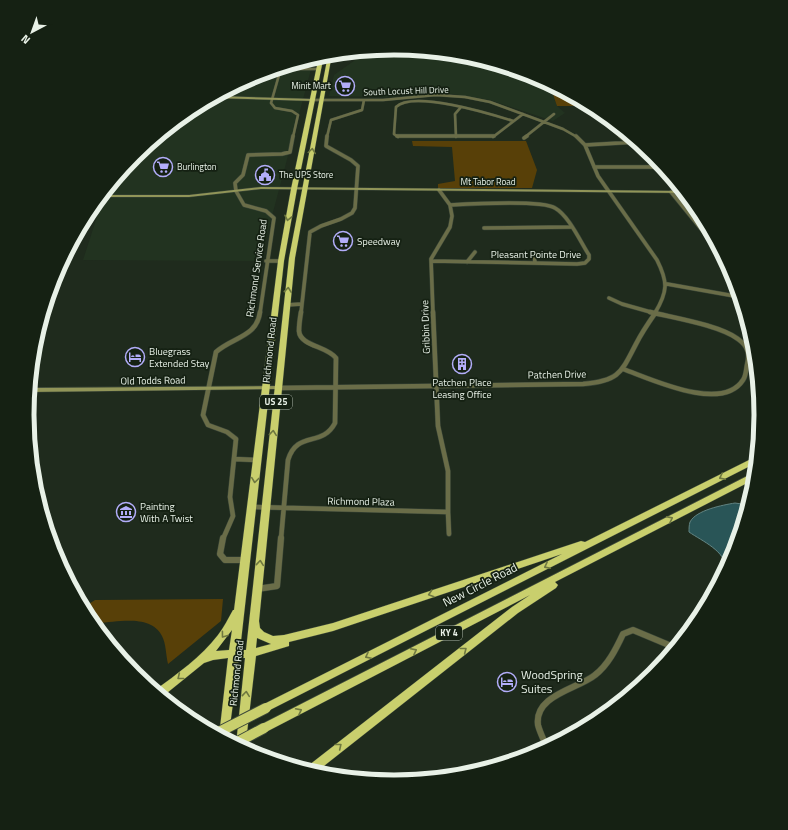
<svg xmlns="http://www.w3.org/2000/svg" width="788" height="830" font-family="'Titillium Web',sans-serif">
<rect width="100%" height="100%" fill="#1f2b1d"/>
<path fill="#223320" d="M419 50 456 54 468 62 485 61 535 76 549 83 557 106 565 113 553 121 490 100 446 93H423L388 97 329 96 334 75 368 51Z
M314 58 260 261 83 260 105 192 135 155 190 110 254 76Z"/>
<path fill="#584008" d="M549 83 591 106H557Z
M412 141H526L537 170 532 188H438V184L455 181 452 147 413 146Z
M223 599 221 621 168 664C166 656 166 643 162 636 151 614 118 622 98 623L84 607 95 600Z"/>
<path fill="#295557" stroke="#628482" d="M735 503 748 505 733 556 726 569C726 551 702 541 689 532 689 529 689 525 690 522 696 510 723 505 735 503Z"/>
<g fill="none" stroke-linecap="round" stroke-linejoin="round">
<g stroke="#3b4739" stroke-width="3">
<path id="street-far3" d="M281 68 271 103 275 108 292 111 298 115 293 137
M281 69H319
M313 100H383L436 95 465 97 490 102 563 129 577 137
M604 118 609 127 621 137
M327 137 331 120 362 110 364 100
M398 137 394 134 396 107C413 90 491 114 513 121
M456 137 455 114 461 107
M493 137 523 114
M525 137 554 114"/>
</g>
<g stroke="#3b4739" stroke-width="4.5">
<path id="street-far2" d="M397 136H494
M576 136 585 145 598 176 657 260C668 282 668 291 655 313
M620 136 627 142
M524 138 527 136
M585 145 637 142
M658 165 656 167 660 170
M594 167H656
M671 192 724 257
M687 210H698
M484 228 571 227
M534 253 535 263
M266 261H281
M431 261 577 264 585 263 589 259V255C580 241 569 216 555 208 542 200 468 204 450 205
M467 262 475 252
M667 284 740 297
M609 298 622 304 654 313
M286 305 302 304
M260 313 274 218 266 211 244 205 236 191 235 183 243 175 248 155 282 154 290 152 293 136
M301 313 310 232 321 226 341 219 352 213 355 208 358 166 351 160 326 146 327 136
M433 313 431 259 450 227 452 216 450 205 439 190"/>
</g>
<g stroke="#3b4739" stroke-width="5.5">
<path id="street-far1" d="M433 312 438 426 448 471V512
M623 369C651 379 722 413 743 380 746 376 746 370 747 365 750 354 748 346 738 339 719 325 674 318 650 312
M278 388 583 384C619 381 621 373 636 344 642 332 649 322 656 312
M234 459 257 460
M251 507 448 512 449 534
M223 539 233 516 230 497 236 439 227 432 208 425 203 415 216 352C233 337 257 337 260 312
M281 539 288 460C297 430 322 448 335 423L336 358C327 346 300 346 299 331 299 325 300 318 301 312"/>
</g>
<g stroke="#3b4739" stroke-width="7">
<path id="street" d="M223 538 220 554 225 560H245
M257 589 277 586 281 538
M547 748C544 740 540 733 538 725 534 695 578 689 595 675 608 665 616 649 623 634L633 630 676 648"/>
</g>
<g stroke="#3b4739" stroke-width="1">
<path id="secondary" d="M216 96 313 99 315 100 313 101 213 98Z
M261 187 682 191 684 193 261 189 189 197H100L102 195H189Z
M278 386 280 387 281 388 280 389 29 392 30 388Z"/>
</g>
<g stroke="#3b4739" stroke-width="1">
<path id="highway" d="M332 54 295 258 259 621 260 628 264 632 273 636 284 635 333 623 578 542 581 541 585 542 757 456 756 463 266 712 262 711 261 708 262 705 562 554 333 631 289 642V646L256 656 245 750 236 745 245 658H239L228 741 219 736 228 658 213 660 204 663 162 697 154 691C177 674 201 657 218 635 224 627 228 619 233 610H234L278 261 291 189 319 56 324 55 297 189 284 261 240 650H246L289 258 328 55ZM232 630 229 650 216 651ZM257 638 271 644 256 648Z
M755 472V479L555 582 558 585 556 588 518 613 315 773 304 769 512 607 530 595 268 731 264 733 260 731 259 728 260 725Z"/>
</g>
<use href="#street-far3" stroke="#6a6d48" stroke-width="2.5"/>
<use href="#street-far2" stroke="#6a6d48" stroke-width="3.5"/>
<use href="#street-far1" stroke="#6a6d48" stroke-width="4.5"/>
<use href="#street" stroke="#6a6d48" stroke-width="6"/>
<use href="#secondary" fill="#919558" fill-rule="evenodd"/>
<use href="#highway" fill="#c9cf6d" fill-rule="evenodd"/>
<g stroke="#3b4739" stroke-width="12" stroke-linecap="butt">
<path id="highway-bridge" d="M215 734 266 708
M234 744 264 728"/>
</g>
<use href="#highway-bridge" stroke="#c9cf6d" stroke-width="10"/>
</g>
<defs><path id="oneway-chevron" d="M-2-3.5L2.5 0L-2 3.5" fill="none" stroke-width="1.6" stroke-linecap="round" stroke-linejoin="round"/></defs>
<g stroke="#6f7840">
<use href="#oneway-chevron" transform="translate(312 151) rotate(-82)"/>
<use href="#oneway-chevron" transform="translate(288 218) rotate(102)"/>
<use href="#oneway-chevron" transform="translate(288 290) rotate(-84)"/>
<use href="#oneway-chevron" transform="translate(273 433) rotate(-84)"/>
<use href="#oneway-chevron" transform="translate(722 477) rotate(153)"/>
<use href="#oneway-chevron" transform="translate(255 480) rotate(97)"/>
<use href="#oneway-chevron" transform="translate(670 519) rotate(-27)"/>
<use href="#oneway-chevron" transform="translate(260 563) rotate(-84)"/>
<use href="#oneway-chevron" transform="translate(547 566) rotate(153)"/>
<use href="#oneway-chevron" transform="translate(431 594) rotate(162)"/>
<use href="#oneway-chevron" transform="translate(224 635) rotate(127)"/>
<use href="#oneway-chevron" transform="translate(464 650) rotate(-38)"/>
<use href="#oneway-chevron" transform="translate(414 651) rotate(-27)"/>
<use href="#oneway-chevron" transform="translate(368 656) rotate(153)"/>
<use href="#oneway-chevron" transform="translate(180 677) rotate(141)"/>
<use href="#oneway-chevron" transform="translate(246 694) rotate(-84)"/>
<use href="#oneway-chevron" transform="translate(299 711) rotate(-27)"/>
<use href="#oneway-chevron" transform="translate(339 746) rotate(-39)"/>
</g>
<defs>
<g id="supermarket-ring" transform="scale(1)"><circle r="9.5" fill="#152113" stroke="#b2adf9" stroke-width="1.5"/><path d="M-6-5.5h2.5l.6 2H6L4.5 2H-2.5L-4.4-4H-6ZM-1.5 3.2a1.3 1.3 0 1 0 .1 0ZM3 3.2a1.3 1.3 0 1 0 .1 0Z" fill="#b2adf9"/></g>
<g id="civic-ring" transform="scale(1)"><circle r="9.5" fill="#152113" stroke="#b2adf9" stroke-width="1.5"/><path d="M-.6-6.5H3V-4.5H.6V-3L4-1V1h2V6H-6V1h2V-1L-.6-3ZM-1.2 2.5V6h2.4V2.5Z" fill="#b2adf9"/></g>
<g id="hotel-ring" transform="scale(1)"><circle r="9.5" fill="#152113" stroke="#b2adf9" stroke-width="1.5"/><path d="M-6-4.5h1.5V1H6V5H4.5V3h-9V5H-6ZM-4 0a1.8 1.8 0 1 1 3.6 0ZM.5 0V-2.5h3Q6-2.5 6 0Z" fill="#b2adf9"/></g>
<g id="building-ring" transform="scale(1)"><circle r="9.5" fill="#152113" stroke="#b2adf9" stroke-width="1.5"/><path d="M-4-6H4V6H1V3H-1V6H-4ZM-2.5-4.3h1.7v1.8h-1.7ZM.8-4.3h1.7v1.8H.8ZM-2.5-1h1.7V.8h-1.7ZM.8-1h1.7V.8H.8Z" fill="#b2adf9"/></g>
<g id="museum-ring" transform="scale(1)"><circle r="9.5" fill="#152113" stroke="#b2adf9" stroke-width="1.5"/><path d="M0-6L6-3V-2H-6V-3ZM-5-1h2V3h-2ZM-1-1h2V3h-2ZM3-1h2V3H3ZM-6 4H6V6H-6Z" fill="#b2adf9"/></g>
</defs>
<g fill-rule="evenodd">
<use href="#supermarket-ring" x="345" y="86"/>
<use href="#supermarket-ring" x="163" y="167"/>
<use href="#civic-ring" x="265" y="175"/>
<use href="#supermarket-ring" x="343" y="241"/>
<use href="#hotel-ring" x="135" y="357"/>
<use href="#building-ring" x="462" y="364"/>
<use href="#museum-ring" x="126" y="512"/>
<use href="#hotel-ring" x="507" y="682"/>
</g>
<g text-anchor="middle" stroke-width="3.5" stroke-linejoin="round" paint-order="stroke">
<g font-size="9" fill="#e8f1e7" stroke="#152113" text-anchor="start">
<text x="331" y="89" text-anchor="end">Minit Mart</text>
<text x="177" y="170">Burlington</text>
<text x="279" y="178">The UPS Store</text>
</g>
<g font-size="9" fill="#e8f1e7" stroke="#152113">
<text transform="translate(406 91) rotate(-2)" y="3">South Locust Hill Drive</text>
<text x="488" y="185">Mt Tabor Road</text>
</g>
<g fill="#152113" stroke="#a9b3a7" stroke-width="1">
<rect x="260" y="395" width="32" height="14" rx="3"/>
<rect x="436" y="626" width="26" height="14" rx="3"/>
</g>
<g font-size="9" font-weight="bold" fill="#e8f1e7">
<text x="276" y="405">US 25</text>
<text x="449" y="636">KY 4</text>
</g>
<g font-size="10" fill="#e8f1e7" stroke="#152113" text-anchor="start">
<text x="357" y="245">Speedway</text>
<text x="149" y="355">Bluegrass<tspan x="149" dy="12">Extended Stay</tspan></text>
<text x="462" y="386" text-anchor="middle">Patchen Place<tspan x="462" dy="12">Leasing Office</tspan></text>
<text x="140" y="510">Painting<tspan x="140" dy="12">With A Twist</tspan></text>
</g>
<g font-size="10" fill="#e8f1e7" stroke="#152113">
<text x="536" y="258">Pleasant Pointe Drive</text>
<text transform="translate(256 268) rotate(-82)" y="4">Richmond Service Road</text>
<text transform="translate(425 327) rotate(-92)" y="4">Gribbin Drive</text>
<text transform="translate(269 350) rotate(-84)" y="4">Richmond Road</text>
<text transform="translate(557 374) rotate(-1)" y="4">Patchen Drive</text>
<text transform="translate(153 380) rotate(-1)" y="4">Old Todds Road</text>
<text transform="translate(361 501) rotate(1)" y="4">Richmond Plaza</text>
<text transform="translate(236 673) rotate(-84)" y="4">Richmond Road</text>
</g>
<g font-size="12" fill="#e8f1e7" stroke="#152113">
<text transform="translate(480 585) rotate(-27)" y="4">New Circle Road</text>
</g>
<g font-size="12" fill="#e8f1e7" stroke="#152113" text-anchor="start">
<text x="521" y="679">WoodSpring<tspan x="521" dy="14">Suites</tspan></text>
</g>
</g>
<path d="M0 0H788V830H0ZM34 415a360 360 0 1 1 720 0a360 360 0 1 1-720 0Z" fill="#152113" fill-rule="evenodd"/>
<path fill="none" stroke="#e8f1e7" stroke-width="5" d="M34 415a360 360 0 1 1 720 0a360 360 0 1 1-720 0Z"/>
<g transform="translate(32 32) rotate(221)" stroke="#152113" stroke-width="3" paint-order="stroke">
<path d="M0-3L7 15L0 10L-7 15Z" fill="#e8f1e7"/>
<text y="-6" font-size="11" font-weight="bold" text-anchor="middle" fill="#e8f1e7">N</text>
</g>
</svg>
